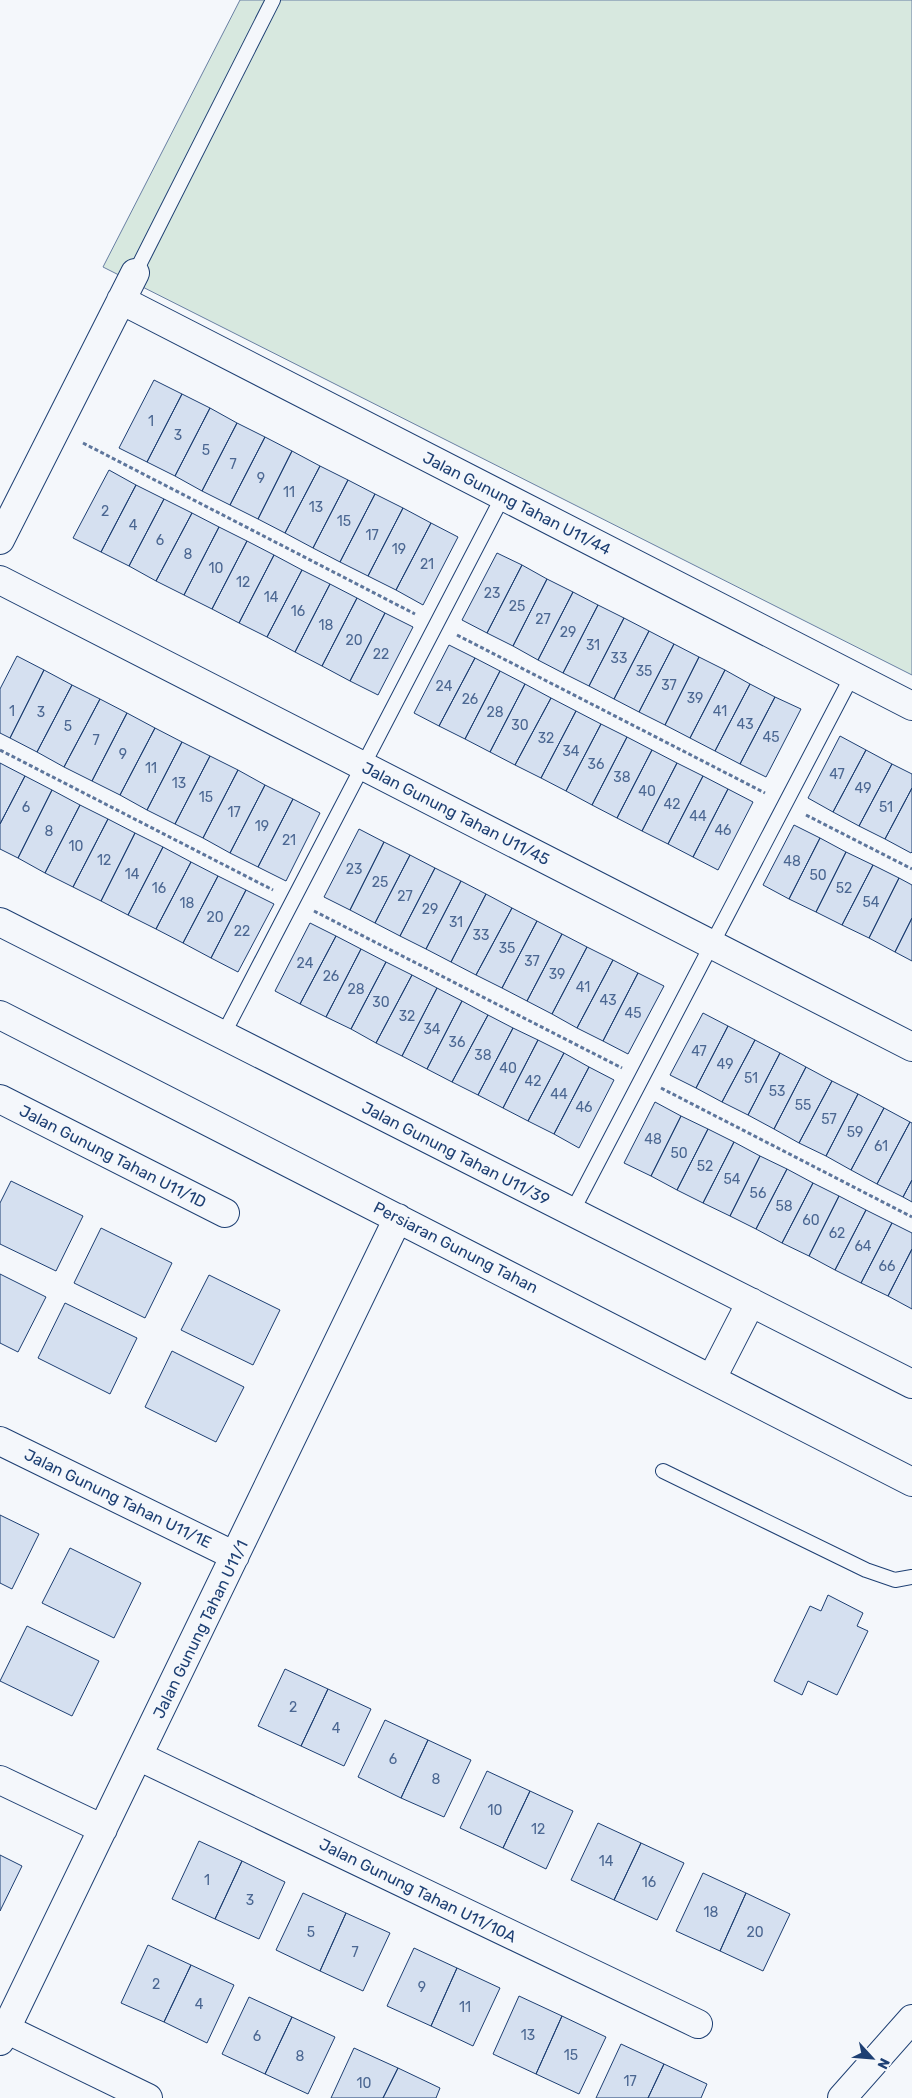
<svg xmlns="http://www.w3.org/2000/svg" width="912" height="2098" font-family="Rubik,sans-serif">
<rect width="100%" height="100%" fill="#f4f7fb"/>
<path fill="#d7e8df" stroke="#687fa3" d="M240 0H912V675L103 267Z"/>
<path fill="#d5e0f0" stroke="#1d3f73" d="M154 380 182 394 147 462 119 448Z
M182 394 210 408 175 476 147 462Z
M210 408 237 423 202 491 175 476Z
M237 423 265 437 230 505 202 491Z
M265 437 292 451 258 519 230 505Z
M292 451 320 466 285 533 258 519Z
M320 466 348 480 313 548 285 533Z
M109 470 136 485 101 552 73 538Z
M348 480 375 494 340 562 313 548Z
M136 485 164 499 129 566 101 552Z
M375 494 403 508 368 576 340 562Z
M164 499 192 513 156 581 129 566Z
M403 508 431 523 396 590 368 576Z
M192 513 219 527 184 595 156 581Z
M431 523 458 537 423 605 396 590Z
M219 527 247 541 212 609 184 595Z
M247 541 274 555 239 623 212 609Z
M497 553 522 565 487 633 462 620Z
M274 555 302 570 267 637 239 623Z
M522 565 547 579 513 646 487 633Z
M302 570 330 584 295 652 267 637Z
M547 579 573 592 538 660 513 646Z
M330 584 357 598 322 666 295 652Z
M573 592 598 605 563 673 538 660Z
M357 598 385 613 350 681 322 666Z
M598 605 624 618 589 686 563 673Z
M385 613 413 627 378 695 350 681Z
M624 618 649 631 614 699 589 686Z
M649 631 674 644 639 712 614 699Z
M674 644 699 657 665 725 639 712Z
M449 645 475 658 439 726 414 713Z
M17 656 44 670 10 738 0 733V689Z
M699 657 725 670 690 738 665 725Z
M475 658 500 671 465 739 439 726Z
M44 670 72 685 37 752 10 738Z
M725 670 750 684 715 751 690 738Z
M500 671 525 684 490 752 465 739Z
M525 684 551 698 515 765 490 752Z
M750 684 775 697 740 764 715 751Z
M72 685 100 699 64 767 37 752Z
M775 697 801 709 766 777 740 764Z
M551 698 576 711 541 778 515 765Z
M100 699 127 713 92 781 64 767Z
M576 711 601 724 566 791 541 778Z
M127 713 155 728 120 795 92 781Z
M601 724 627 737 592 805 566 791Z
M155 728 182 742 147 810 120 795Z
M840 736 866 750 833 812 808 798Z
M627 737 652 750 617 818 592 805Z
M182 742 210 756 175 824 147 810Z
M652 750 677 763 642 831 617 818Z
M866 750 892 764 859 826 833 812Z
M210 756 238 770 203 838 175 824Z
M0 763 25 776 0 824Z
M677 763 703 776 668 844 642 831Z
M892 764 912 774V788L885 839 859 826Z
M238 770 265 785 230 853 203 838Z
M25 776 52 790 18 858 0 849V824Z
M703 776 728 789 693 857 668 844Z
M265 785 293 799 258 867 230 853Z
M912 788V852L911 853 885 839Z
M728 789 753 802 718 870 693 857Z
M52 790 80 805 45 873 18 858Z
M293 799 320 813 286 881 258 867Z
M80 805 108 819 73 887 45 873Z
M108 819 135 833 101 901 73 887Z
M794 825 820 838 789 899 763 885Z
M359 829 384 842 350 910 324 897Z
M135 833 163 847 128 915 101 901Z
M820 838 846 852 816 912 789 899Z
M384 842 410 855 375 923 350 910Z
M163 847 191 862 156 929 128 915Z
M846 852 873 865 842 925 816 912Z
M410 855 435 868 400 936 375 923Z
M191 862 218 876 183 943 156 929Z
M873 865 899 878 869 938 842 925Z
M435 868 461 881 426 949 400 936Z
M218 876 246 890 211 958 183 943Z
M899 878 912 885V918L895 952 869 938Z
M461 881 486 894 451 962 426 949Z
M246 890 274 904 238 972 211 958Z
M486 894 512 908 476 975 451 962Z
M512 908 537 921 502 988 476 975Z
M912 918V961L895 952Z
M537 921 562 934 527 1001 502 988Z
M310 923 336 936 300 1004 275 991Z
M562 934 587 947 552 1014 527 1001Z
M336 936 361 949 326 1017 300 1004Z
M587 947 613 960 577 1028 552 1014Z
M361 949 386 962 351 1029 326 1017Z
M613 960 638 973 603 1041 577 1028Z
M386 962 412 975 376 1043 351 1029Z
M638 973 664 986 628 1054 603 1041Z
M412 975 437 988 402 1056 376 1043Z
M437 988 462 1001 427 1069 402 1056Z
M462 1001 488 1015 452 1082 427 1069Z
M703 1013 728 1026 696 1088 670 1075Z
M488 1015 513 1028 478 1095 452 1082Z
M728 1026 755 1040 722 1102 696 1088Z
M513 1028 538 1040 503 1108 478 1095Z
M538 1040 564 1053 528 1121 503 1108Z
M755 1040 780 1053 748 1115 722 1102Z
M564 1053 589 1067 554 1134 528 1121Z
M780 1053 806 1067 774 1129 748 1115Z
M589 1067 614 1080 579 1148 554 1134Z
M806 1067 832 1081 799 1143 774 1129Z
M832 1081 858 1094 826 1156 799 1143Z
M858 1094 884 1108 851 1170 826 1156Z
M655 1102 681 1116 651 1176 624 1163Z
M884 1108 910 1122 877 1184 851 1170Z
M681 1116 708 1129 677 1190 651 1176Z
M910 1122 912 1123V1180L903 1197 877 1184Z
M708 1129 734 1142 703 1203 677 1190Z
M734 1142 760 1156 730 1216 703 1203Z
M760 1156 787 1169 756 1229 730 1216Z
M787 1169 813 1183 782 1243 756 1229Z
M912 1180V1202L903 1197Z
M11 1181 83 1216 56 1271 0 1244V1203Z
M813 1183 839 1196 809 1256 782 1243Z
M839 1196 866 1210 835 1270 809 1256Z
M866 1210 892 1223 861 1283 835 1270Z
M892 1223 912 1233V1249L888 1296 861 1283Z
M101 1228 172 1263 145 1318 74 1283Z
M912 1249V1309L888 1296Z
M0 1274 46 1297 18 1352 0 1343Z
M209 1275 280 1310 253 1365 181 1330Z
M65 1303 137 1338 110 1394 38 1358Z
M172 1351 244 1387 216 1442 145 1407Z
M0 1515 39 1534 12 1589 0 1583Z
M70 1548 141 1583 114 1638 42 1603Z
M828 1595 863 1613 857 1626 868 1631 837 1695 808 1681 802 1695 774 1681 810 1606 821 1611Z
M27 1626 99 1661 72 1716 0 1681Z
M285 1669 328 1689 301 1746 258 1726Z
M328 1689 371 1709 344 1766 301 1746Z
M385 1720 428 1740 401 1798 358 1777Z
M428 1740 471 1760 444 1817 401 1798Z
M487 1771 530 1791 503 1848 460 1828Z
M530 1791 573 1811 546 1869 503 1848Z
M598 1823 641 1843 614 1900 571 1880Z
M199 1841 242 1861 215 1919 172 1899Z
M641 1843 684 1863 657 1920 614 1900Z
M0 1855 22 1866 0 1911Z
M242 1861 285 1882 259 1939 215 1919Z
M703 1873 746 1893 720 1951 676 1931Z
M303 1893 346 1913 320 1971 276 1950Z
M746 1893 790 1914 763 1971 720 1951Z
M346 1913 390 1933 363 1991 320 1971Z
M148 1945 191 1965 164 2022 121 2003Z
M414 1948 457 1968 431 2026 387 2006Z
M191 1965 234 1985 207 2043 164 2022Z
M457 1968 500 1988 473 2046 431 2026Z
M519 1996 562 2016 536 2074 493 2054Z
M249 1997 292 2017 265 2074 222 2054Z
M562 2016 606 2037 579 2094 536 2074Z
M292 2017 335 2037 308 2094 265 2074Z
M621 2044 664 2064 648 2098H596Z
M354 2048 398 2068 383 2098H331Z
M664 2064 707 2084 701 2098H648Z
M398 2068 440 2088 436 2098H383Z"/>
<g fill="none" stroke-linecap="round" stroke-linejoin="round">
<g stroke="#1d3f73" stroke-width="16">
<path id="lane" d="M135 273 273 0
M223 1035 503 496
M572 1212 852 676
M663 1471 866 1570 895 1580 912 1577"/>
</g>
<g stroke="#1d3f73" stroke-width="30">
<path id="street" d="M121 300 912 706
M0 540 135 273
M0 580 912 1047
M0 922 912 1384
M0 1015 912 1482
M0 1099 225 1213
M712 1378 751 1302
M0 1441 235 1556
M138 1756 698 2024
M0 1780 103 1829
M6 2029 148 2098
M0 2041 398 1218"/>
</g>
<g stroke="#1d3f73" stroke-width="30">
<path id="secondary" d="M842 2098 912 2019"/>
</g>
<path stroke="#5e769c" stroke-width="3" stroke-dasharray="4 2.5" stroke-linecap="butt" d="M83 443 415 614
M457 635 765 793
M0 750 273 890
M806 815 912 869
M314 911 622 1068
M661 1088 912 1217"/>
<use href="#lane" stroke="#f4f7fb" stroke-width="14"/>
<use href="#street" stroke="#f4f7fb" stroke-width="28"/>
<use href="#secondary" stroke="#f4f7fb" stroke-width="28"/>
</g>
<g text-anchor="middle" stroke-width="4" stroke-linejoin="round" paint-order="stroke">
<g font-size="14" fill="#4b6792">
<text x="151" y="426">1</text>
<text x="178" y="440">3</text>
<text x="206" y="455">5</text>
<text x="233" y="469">7</text>
<text x="261" y="483">9</text>
<text x="289" y="497">11</text>
<text x="316" y="512">13</text>
<text x="105" y="516">2</text>
<text x="344" y="526">15</text>
<text x="133" y="530">4</text>
<text x="372" y="540">17</text>
<text x="160" y="545">6</text>
<text x="399" y="554">19</text>
<text x="188" y="559">8</text>
<text x="427" y="569">21</text>
<text x="216" y="573">10</text>
<text x="243" y="587">12</text>
<text x="492" y="598">23</text>
<text x="271" y="602">14</text>
<text x="517" y="611">25</text>
<text x="298" y="616">16</text>
<text x="543" y="624">27</text>
<text x="326" y="630">18</text>
<text x="568" y="637">29</text>
<text x="354" y="645">20</text>
<text x="593" y="650">31</text>
<text x="381" y="659">22</text>
<text x="619" y="663">33</text>
<text x="644" y="676">35</text>
<text x="669" y="690">37</text>
<text x="444" y="691">24</text>
<text x="695" y="703">39</text>
<text x="470" y="704">26</text>
<text x="12" y="716">1</text>
<text x="720" y="716">41</text>
<text x="41" y="717">3</text>
<text x="495" y="717">28</text>
<text x="745" y="729">43</text>
<text x="520" y="730">30</text>
<text x="68" y="731">5</text>
<text x="771" y="742">45</text>
<text x="546" y="743">32</text>
<text x="96" y="745">7</text>
<text x="571" y="756">34</text>
<text x="123" y="759">9</text>
<text x="596" y="769">36</text>
<text x="151" y="773">11</text>
<text x="837" y="779">47</text>
<text x="622" y="782">38</text>
<text x="179" y="788">13</text>
<text x="863" y="793">49</text>
<text x="647" y="796">40</text>
<text x="206" y="802">15</text>
<text x="672" y="809">42</text>
<text x="26" y="812">6</text>
<text x="886" y="812">51</text>
<text x="234" y="817">17</text>
<text x="698" y="821">44</text>
<text x="262" y="831">19</text>
<text x="723" y="835">46</text>
<text x="49" y="836">8</text>
<text x="289" y="845">21</text>
<text x="76" y="851">10</text>
<text x="104" y="865">12</text>
<text x="792" y="866">48</text>
<text x="354" y="874">23</text>
<text x="132" y="879">14</text>
<text x="818" y="880">50</text>
<text x="380" y="887">25</text>
<text x="159" y="893">16</text>
<text x="844" y="893">52</text>
<text x="405" y="901">27</text>
<text x="871" y="907">54</text>
<text x="187" y="908">18</text>
<text x="430" y="914">29</text>
<text x="215" y="922">20</text>
<text x="456" y="927">31</text>
<text x="242" y="936">22</text>
<text x="481" y="940">33</text>
<text x="507" y="953">35</text>
<text x="532" y="966">37</text>
<text x="305" y="968">24</text>
<text x="557" y="979">39</text>
<text x="331" y="981">26</text>
<text x="583" y="992">41</text>
<text x="356" y="994">28</text>
<text x="608" y="1005">43</text>
<text x="381" y="1007">30</text>
<text x="633" y="1018">45</text>
<text x="407" y="1021">32</text>
<text x="432" y="1034">34</text>
<text x="457" y="1047">36</text>
<text x="699" y="1056">47</text>
<text x="483" y="1060">38</text>
<text x="725" y="1069">49</text>
<text x="508" y="1073">40</text>
<text x="751" y="1083">51</text>
<text x="533" y="1086">42</text>
<text x="777" y="1096">53</text>
<text x="559" y="1099">44</text>
<text x="803" y="1110">55</text>
<text x="584" y="1112">46</text>
<text x="829" y="1124">57</text>
<text x="855" y="1137">59</text>
<text x="653" y="1144">48</text>
<text x="881" y="1151">61</text>
<text x="679" y="1158">50</text>
<text x="705" y="1171">52</text>
<text x="732" y="1184">54</text>
<text x="758" y="1198">56</text>
<text x="784" y="1211">58</text>
<text x="811" y="1225">60</text>
<text x="837" y="1238">62</text>
<text x="863" y="1251">64</text>
<text x="887" y="1271">66</text>
<text x="293" y="1712">2</text>
<text x="336" y="1733">4</text>
<text x="393" y="1764">6</text>
<text x="436" y="1784">8</text>
<text x="495" y="1815">10</text>
<text x="538" y="1834">12</text>
<text x="606" y="1866">14</text>
<text x="207" y="1885">1</text>
<text x="649" y="1887">16</text>
<text x="250" y="1905">3</text>
<text x="711" y="1917">18</text>
<text x="311" y="1937">5</text>
<text x="755" y="1937">20</text>
<text x="355" y="1957">7</text>
<text x="156" y="1989">2</text>
<text x="422" y="1992">9</text>
<text x="199" y="2009">4</text>
<text x="465" y="2012">11</text>
<text x="528" y="2040">13</text>
<text x="257" y="2041">6</text>
<text x="571" y="2060">15</text>
<text x="300" y="2061">8</text>
<text x="630" y="2086">17</text>
<text x="364" y="2088">10</text>
</g>
<g font-size="16" fill="#1d3f73" stroke="#f4f7fb">
<text transform="translate(517 503) rotate(27)" y="6">Jalan Gunung Tahan U11/44</text>
<text transform="translate(456 813) rotate(27)" y="6">Jalan Gunung Tahan U11/45</text>
<text transform="translate(456 1153) rotate(27)" y="6">Jalan Gunung Tahan U11/39</text>
<text transform="translate(113 1156) rotate(27)" y="6">Jalan Gunung Tahan U11/1D</text>
<text transform="translate(456 1247) rotate(27)" y="6">Persiaran Gunung Tahan</text>
<text transform="translate(118 1498) rotate(26)" y="6">Jalan Gunung Tahan U11/1E</text>
<text transform="translate(200 1629) rotate(-64)" y="6">Jalan Gunung Tahan U11/1</text>
<text transform="translate(418 1890) rotate(26)" y="6">Jalan Gunung Tahan U11/10A</text>
</g>
</g>
<g transform="translate(872 2058) rotate(116)" stroke="#f4f7fb" stroke-width="4" paint-order="stroke">
<path d="M0-4L9 19L0 12L-9 19Z" fill="#1d3f73"/>
<text y="-8" font-size="14" font-weight="bold" text-anchor="middle" fill="#1d3f73">N</text>
</g>
</svg>
